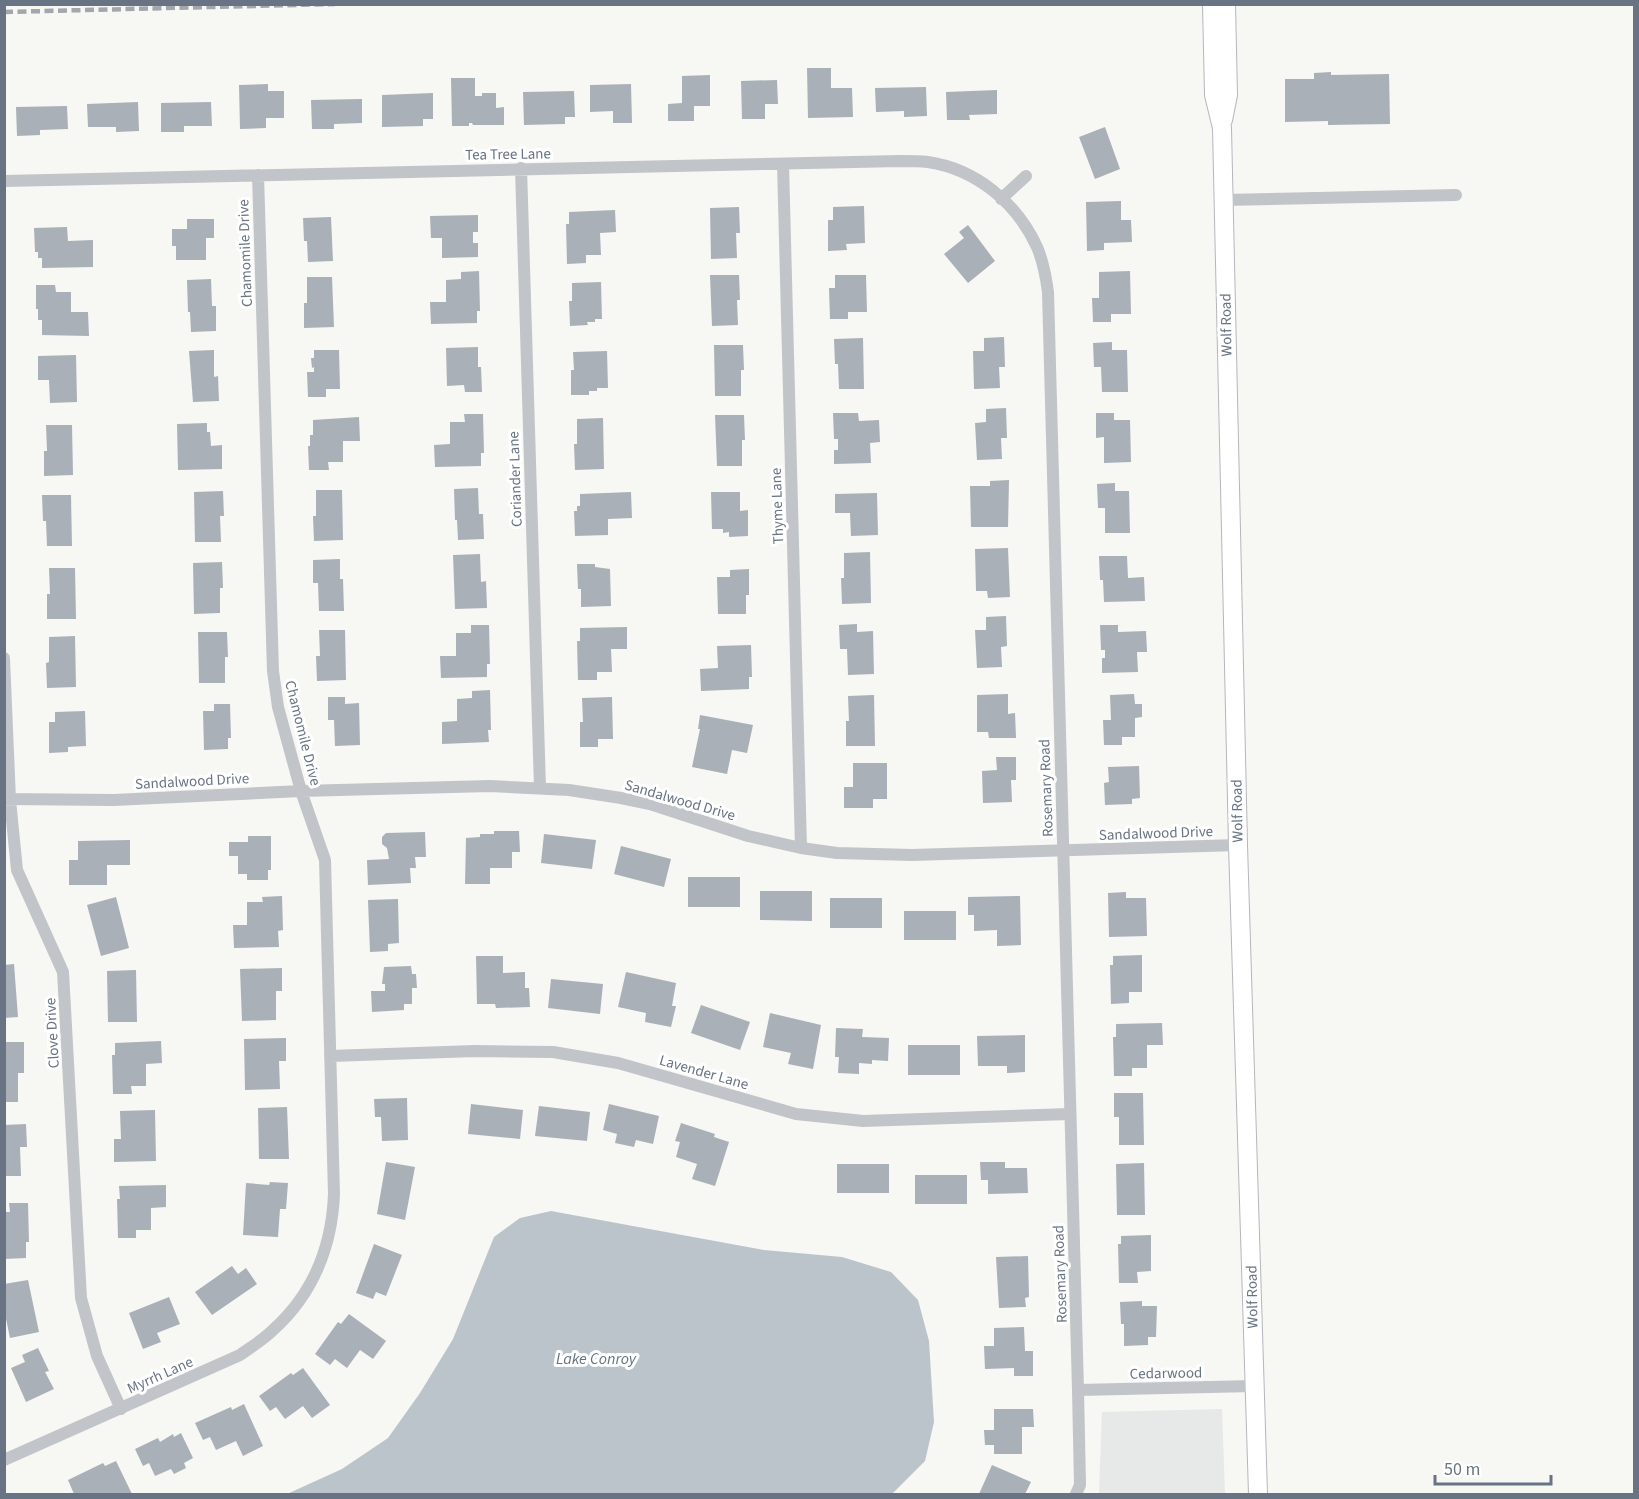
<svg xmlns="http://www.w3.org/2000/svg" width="1639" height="1499" font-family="'Source Sans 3',sans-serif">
<rect width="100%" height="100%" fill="#f7f7f4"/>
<path fill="#e7e9e8" d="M1222 1409 1225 1494H1083L1099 1493 1102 1412Z"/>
<path fill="#bbc4ca" d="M551 1211 764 1250 842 1257 891 1272 918 1300 929 1341 934 1422 925 1461 892 1494H287L342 1469 388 1438 420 1393 453 1339 494 1237 520 1218Z"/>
<path fill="#aab0b7" d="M807 68H831V88H852L853 117 808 118Z
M1331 72V75L1389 74 1390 124 1328 125V121L1285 122V79H1314V73Z
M710 75V106H694V121H668V104L682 103V76Z
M451 78H475V96H482V93H496V108L504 107V125H473L472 123H469V126H452Z
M777 80 778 104H765V119H742L741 81Z
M268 84V91H284V118H266V128L240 129 239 85Z
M631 84 632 123H613V111L590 112V85Z
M926 87 927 116 904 117V111L876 112 875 88Z
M997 90V114L969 115 970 120H947L946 92Z
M574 91 575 117H565V124L524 125 523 92Z
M433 93V119H423V126L382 127V95Z
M362 99V123L334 124V129H312L311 100Z
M138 102 139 131 116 132V127H88L87 104Z
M211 102 212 126H184V132H161V103Z
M67 106 68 129 40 130V135L17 136 16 107Z
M1105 127 1120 169 1095 179 1079 137Z
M1121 201V220H1131L1132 242 1104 243V250L1087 251 1086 202Z
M864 206 865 243 846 244 847 250 828 251V220H833V207Z
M739 207 740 233H736L737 258 711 259 710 208Z
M615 210 616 232 600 233 601 255H586V263L567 264 566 224H569V212Z
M478 215V232H473V243H478V257L442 258V238H431L430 216Z
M331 217 333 261 308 262 307 241H304L303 218Z
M187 219H214V238H206V260H176V246H172V229H187Z
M968 225 995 261 968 283 944 254 964 238 959 232Z
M67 227 68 241 93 240V267L42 268V258H38V252H35L34 228Z
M479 271 480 311H477V323L431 324 430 302H446V280L461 279V272Z
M1130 271 1131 314H1111V322H1093L1092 298H1099V272Z
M710 275H739L740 300H737L738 325 712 326Z
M835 275H866L867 312H848V319H830L829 288H835Z
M307 277H332L334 327 304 328V303H307Z
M211 279 212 306H216V331L191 332 190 312H188L187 280Z
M601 282 602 319H595V322H587L588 325 570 326 569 301H572V283Z
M36 285H55L56 292H71V312H88L89 336 42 335V320H38V309H36Z
M1004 337 1005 367H999L1000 388 974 389 973 351H984V338Z
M863 338 864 389H839L838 364H835L834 339Z
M1112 342V350H1127L1128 392H1102L1101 367H1094L1093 343Z
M714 345H743L744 370H741V396H715Z
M478 347V367H481L482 392H465L464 385 447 386 446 348Z
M214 350V377L218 376 219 401 193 402 189 351Z
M314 350H339L340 389H326V397H308L307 372H314V367L312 368 311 358H314Z
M607 351 608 388H597V391H589V395H571V370H574L573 352Z
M76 355 77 402 50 403 49 380H38V356Z
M1006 408 1007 438H1001L1002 459 977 460 975 423 986 422V409Z
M833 413H858L859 421 879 420 880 442 870 443 871 463 834 464V450H838V439H834Z
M1096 413H1114V420H1130L1131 462 1104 463V437L1096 438Z
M464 414H483L484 453H481V466L435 467 434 445 450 444V422H465Z
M715 415H744L745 440H742V466H717Z
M359 417 360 441H343V462H328L329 470H309L308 446H310V435H313V420Z
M603 418 604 469 575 470 574 444H577V419Z
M207 423V432H210L211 446 222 445V469L178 470 177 424Z
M46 425H72L73 475 44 476V451H47Z
M1009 480 1008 527H971L970 486H990V481Z
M1115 483V491H1129L1130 533H1105V508H1098L1097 484Z
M478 488 479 514H483L484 539 458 540 457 520H455L454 489Z
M316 490H342L343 540 314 541 313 516H316Z
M223 491 224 516H220L221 542H195L194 492Z
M631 492 632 518 608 519V535L575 536 574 511H577V506H580V494Z
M711 492H740V511L748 510V536L729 537V532L723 533V529H712Z
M877 493 878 535 851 536 850 513H835V494Z
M42 495H71L72 546H47L46 521H43Z
M1008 548 1010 597 988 598 987 591H976L975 549Z
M870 552 871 603 842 604 841 578H844V553Z
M480 554 481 582 486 581 487 608 455 609 453 555Z
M1099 556H1127L1128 578 1144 577 1145 601 1104 602 1103 580H1100Z
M340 559V579H343L344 611H319L318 583H313V560Z
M222 562 223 588H220V613L194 614 193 563Z
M577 564H595V567L610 569 611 606 581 607V589H578Z
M49 568H75L76 619H47V594H50Z
M749 569V595H746V614H718L717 577H730V570Z
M1006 616 1007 646 1001 647 1002 667 977 668 975 630H986V617Z
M857 624V632L873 631 874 674 848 675 847 649H840L839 625Z
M471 625H489L490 664H487V677L441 678 440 656H456V633H471Z
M1100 625H1118V632L1146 631 1147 652H1137L1138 672 1102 673V658H1105V650H1101Z
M627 627V649H611L612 672H597V680H578L577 641H580V628Z
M319 630H345L346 680 317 681 316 656H320Z
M198 632H227L228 657H225V683H199Z
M75 636 76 687 47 688 46 663 49 662V637Z
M751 645 752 677H749V689L701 691 700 669 718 668 717 646Z
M490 690 491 730H488L489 742 442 744V722L457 721V699L472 698V691Z
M1008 694V714L1015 713 1016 738H989L988 732H977V695Z
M1134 694 1135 704H1142V717L1135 718V737H1122V745H1104L1103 720H1111L1110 695Z
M874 695 875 746H846V721H849L848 696Z
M328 697H345V704L359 703 360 745 335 746 334 720H328Z
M612 697 613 739H598V747H580V722H583L582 698Z
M214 704H230L231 738H228V749L204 750 203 711H214Z
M85 711 86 746 68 747V752L49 753V722H55V712Z
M700 715 753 725 747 753 732 750 727 774 692 767 700 729H698Z
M996 757H1016V780H1011L1012 802 983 803 982 771 997 770Z
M853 763H887V799H873V808H844V787H853Z
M1139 766 1140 798 1132 799V804L1105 805 1104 783 1109 782 1108 767Z
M494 831H519L520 852H512V868H490V884H465L466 838 480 837V834H494Z
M425 832 426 857H415L416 868H410L411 883 368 885 367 860 389 859 387 848 382 844V837L386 833Z
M544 834 596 840 592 869 541 863Z
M248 836H271V870H268V880H247V874H238V856H229V842H248Z
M130 840V865H107V885H69V860H78V841Z
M621 846 671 859 664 887 614 874Z
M688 877H740V907H688Z
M760 891H812V921L760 920Z
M1126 892V898H1146L1147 936 1109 937 1108 893Z
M282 896 283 930 278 931 279 947 234 948 233 925H247V902H263L262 897Z
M1020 896 1021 945 997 946V930L974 931V915H968V897Z
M116 897 129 948 101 956 87 905Z
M830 898H882V928H830Z
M398 899 399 943 388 944V951L370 952 368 900Z
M904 911H956V940H904Z
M1142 955V992H1129V1003L1111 1004 1110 965H1113V956Z
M476 956H503V973L525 972V988H529L530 1007 496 1008 495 1004H477Z
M14 964 18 1017 4 1018V965Z
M411 966 412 974H416L417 988H412V1004H404V1010L372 1012 371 991H385V984H382L384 967Z
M282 968V991H276V1020L242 1021 240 969Z
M136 970 137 1022H108L107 971Z
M626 972 676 983 672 1006H676L671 1027 645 1022 646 1013 618 1007Z
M551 979 603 984 600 1014 548 1008Z
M701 1005 750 1022 740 1050 691 1033Z
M770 1013 821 1025 813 1069 788 1064 791 1053 763 1047Z
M1162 1023 1163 1045H1147V1068H1132V1076H1114L1113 1037H1116V1024Z
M836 1028 863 1029 862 1037 889 1038 888 1061 872 1060V1064L859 1063V1074L838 1073 839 1057H835Z
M1025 1035V1072L1007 1073V1066H978L977 1036Z
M286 1038V1061H279L280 1089 245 1090 244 1039Z
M161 1041 162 1063 146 1064V1086H131L132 1094H113L112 1055H115V1043Z
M5 1042H24V1073H18V1102H4Z
M908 1045H960V1075H908Z
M1114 1093H1143L1144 1145H1119V1117H1114Z
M407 1098 408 1140 382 1141 381 1117H375L374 1099Z
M471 1104 523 1110 520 1139 468 1134Z
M609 1104 659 1116 653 1144 636 1140 634 1147 615 1143 617 1134 603 1130Z
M539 1106 590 1112 587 1141 535 1136Z
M287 1107 289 1159H259L258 1108Z
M155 1110 156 1161 114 1162V1139H121L120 1111Z
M681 1123 715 1134 714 1137 729 1142 715 1186 692 1179 697 1164 676 1157 680 1142 675 1141Z
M26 1124 27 1147H20L21 1176H4V1125Z
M386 1162 415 1167 405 1220 377 1214Z
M980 1162H1005V1168H1027L1028 1193 988 1194V1180H981Z
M1144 1163 1145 1215H1117L1116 1164Z
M837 1164H889V1193H837Z
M915 1175H967V1204H915Z
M270 1182 288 1183 286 1209H280L278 1237 243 1235 246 1183 269 1185Z
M166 1185V1207L151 1208V1230H136V1238H118L117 1199H120L119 1186Z
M9 1203H28L29 1242H26V1258L4 1259V1212H10Z
M1151 1235V1271L1137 1272 1138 1283H1119L1118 1244H1121V1236Z
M374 1244 402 1255 386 1296 376 1292 373 1299 356 1293Z
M1028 1256 1029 1297 1025 1298 1026 1307 999 1308 996 1257Z
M232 1266 238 1274 246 1268 257 1284 212 1315 195 1292Z
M28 1280 39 1332 10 1338 4 1309V1284Z
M169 1297 180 1324 157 1333 161 1342 143 1349 129 1313Z
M1142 1301V1306H1157L1156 1337H1148V1345L1124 1346V1324H1121L1120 1302Z
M349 1314 386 1341 373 1359 360 1350 347 1368 335 1359 330 1365 315 1354 338 1322 341 1324Z
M1024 1327 1025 1351H1033V1376H1014V1368L985 1369 984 1346H994V1328Z
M38 1348 49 1371 45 1372 54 1389 26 1402 11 1368 25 1362 22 1355Z
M303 1368 330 1405 312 1418 303 1406 285 1419 276 1407 270 1411 259 1396 291 1373 293 1375Z
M244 1404 263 1446 243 1456 236 1441 216 1450 210 1437 203 1440 195 1423 231 1407 232 1410Z
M994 1409H1033L1034 1427H1022V1454H994V1445H985L984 1430H994Z
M181 1433 193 1458 184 1463 186 1468 174 1474 171 1469 155 1476 149 1463 143 1466 135 1449 158 1438 160 1442 173 1434 174 1437Z
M116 1461 132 1494H74L68 1480 103 1463 105 1466Z
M992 1465 1031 1482 1025 1494H979Z"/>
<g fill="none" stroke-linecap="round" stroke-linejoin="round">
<g stroke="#b3b7bd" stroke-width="20">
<path id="secondary" d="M1212 4 1214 95 1222 128 1238 845 1258 1494
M1223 120 1228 95 1226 4"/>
</g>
<path stroke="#c1c4c8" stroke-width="12" d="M783 164 801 848
M521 168 540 788
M4 181 900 161C909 161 919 161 928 162 976 169 1017 203 1037 247 1043 261 1046 277 1048 292L1078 1390 1080 1485 1076 1494
M1001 199 1026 176
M1223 200 1456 195
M4 658 10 800 17 870 63 972 81 1298 97 1356 121 1409
M4 799 114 800 301 791 490 786 569 790 621 798 650 804 748 836 801 848 837 853 912 855 1238 845
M330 1056 475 1051 553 1052 618 1063 796 1114 863 1121 1070 1114
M1078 1390 1254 1386
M4 1460 240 1355C251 1347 263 1340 273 1330 313 1294 332 1246 334 1194L325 860 301 791 278 707 273 671 258 175"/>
<use href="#secondary" stroke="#fff" stroke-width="18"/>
<path stroke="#a2a7ad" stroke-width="4.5" stroke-dasharray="9 4.5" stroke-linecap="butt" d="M4 12 335 4"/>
</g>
<g text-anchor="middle" stroke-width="6" stroke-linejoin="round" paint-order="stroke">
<g font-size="15" fill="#687484" stroke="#fff">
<text transform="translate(508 154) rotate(-1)" y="5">Tea Tree Lane</text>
<text transform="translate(245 253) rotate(-92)" y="5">Chamomile Drive</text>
<text transform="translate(1226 325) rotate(-91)" y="5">Wolf Road</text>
<text transform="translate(515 479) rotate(-92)" y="5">Coriander Lane</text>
<text transform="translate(777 506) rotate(-92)" y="5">Thyme Lane</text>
<text transform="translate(303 733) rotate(76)" y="5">Chamomile Drive</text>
<text transform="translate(192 781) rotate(-3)" y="5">Sandalwood Drive</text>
<text transform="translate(1046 788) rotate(-92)" y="5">Rosemary Road</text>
<text transform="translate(680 800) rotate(16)" y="5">Sandalwood Drive</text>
<text transform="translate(1237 811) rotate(-91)" y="5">Wolf Road</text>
<text transform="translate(1156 833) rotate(-2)" y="5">Sandalwood Drive</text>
<text transform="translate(52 1033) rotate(-93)" y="5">Clove Drive</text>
<text transform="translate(704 1072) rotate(16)" y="5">Lavender Lane</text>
<text transform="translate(1060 1274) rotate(-92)" y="5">Rosemary Road</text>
<text transform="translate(1252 1297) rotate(-91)" y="5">Wolf Road</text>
<text transform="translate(1166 1373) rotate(-1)" y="5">Cedarwood</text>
<text transform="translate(160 1375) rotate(-24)" y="5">Myrrh Lane</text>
</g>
<g font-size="16" font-style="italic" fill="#63747f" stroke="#fff">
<text x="596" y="1364">Lake Conroy</text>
</g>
</g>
<rect width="1639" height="1499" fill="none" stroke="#687484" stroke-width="12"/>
<path d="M1435 1475v9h116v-9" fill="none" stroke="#687484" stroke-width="3"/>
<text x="1444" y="1475" font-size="18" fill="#687484" stroke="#ffffff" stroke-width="4.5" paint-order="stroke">50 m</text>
</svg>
